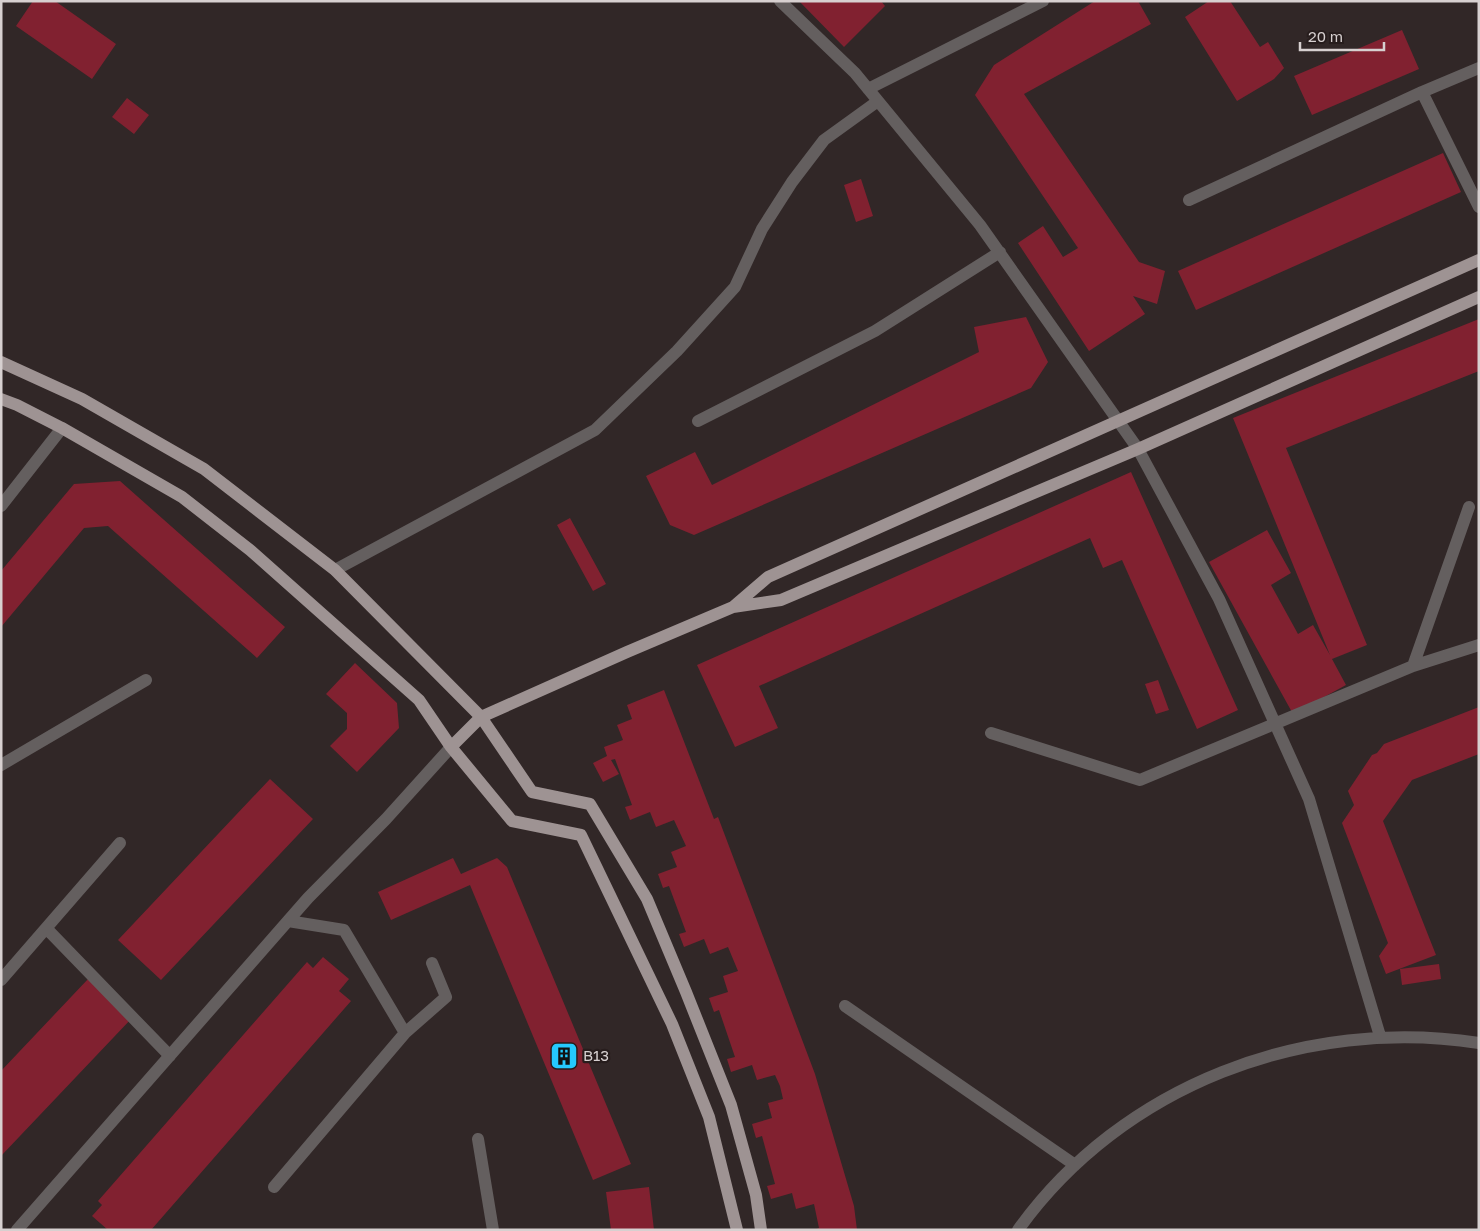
<svg xmlns="http://www.w3.org/2000/svg" width="1480" height="1231" font-family="'Golos Text',sans-serif">
<rect width="100%" height="100%" fill="#312727"/>
<path fill="#812130" d="M33 1H55L116 44 92 79 16 26Z
M799 1H881L885 6 844 47Z
M1095 1H1138L1151 24 1024 94 1139 262 1165 271 1157 304 1133 296 1145 314 1089 351 1018 243 1043 226 1063 257 1078 248 975 95 994 65Z
M1209 1H1230L1260 47 1268 42 1284 68 1274 79 1237 101 1185 17Z
M1402 30 1419 69 1312 115 1294 76Z
M127 98 149 115 134 134 112 117Z
M1443 153 1461 192 1196 310 1178 271Z
M861 179 873 216 856 222 844 185Z
M1026 317 1048 362 1031 388 694 535 670 525 646 476 695 452 712 485 979 352 974 327Z
M1479 319V371L1286 448 1367 645 1332 659 1346 685 1293 714 1209 562 1267 530 1291 573 1271 585 1298 634 1313 625 1330 655 1233 418Z
M1131 472 1238 710 1197 729 1122 560 1103 568 1090 538 759 686 778 728 735 747 697 665Z
M120 481 285 627 257 658 108 526 84 528 1 627V571L74 484Z
M570 518 606 584 593 591 557 525Z
M355 663 397 703 399 728 357 772 330 746 347 729V713L326 694Z
M1158 680 1169 710 1156 714 1145 684Z
M664 690 714 819 718 817 815 1074 854 1206 857 1230H814L819 1228 814 1204 796 1209 792 1193 771 1199 767 1186 775 1184 762 1136 756 1138 752 1124 772 1118 768 1103 783 1099 780 1086 775 1075 757 1080 752 1065 731 1072 727 1059 735 1057 719 1010 714 1012 709 998 728 992 723 976 738 971 728 947 710 954 704 939 684 947 679 934 686 932 669 886 663 888 658 874 677 867 671 852 686 846 674 820 656 827 650 812 630 820 625 807 632 805 615 759 611 760 619 774 603 782 593 763 607 756 604 747 623 740 617 725 632 719 627 705Z
M1479 707V754L1412 780 1383 821 1436 955 1386 974 1379 956 1388 943 1342 823 1354 805 1348 791 1372 755 1377 753 1384 744Z
M270 779 313 819 161 980 118 940Z
M453 858 461 874 497 858 507 867 631 1164 593 1180 470 885 391 920 378 892Z
M323 957 349 979 339 991 351 1001 151 1230H108L92 1216 102 1205 98 1201 307 962 313 968Z
M1439 964 1441 979 1402 985 1400 969Z
M89 978 132 1018 1 1156V1071Z
M649 1187 654 1230H611L606 1192Z"/>
<g fill="none" stroke-linecap="round" stroke-linejoin="round">
<path stroke="#645f5f" stroke-width="12" d="M780 1 855 73 980 225 1138 449 1219 599 1309 799 1380 1036
M868 89 1043 1
M1422 92 1479 207
M1189 200 1422 92 1479 68
M698 421 875 331 1000 252
M1 506 62 428
M335 570 595 430 677 351 735 287 762 229 792 182 824 140 878 101
M1413 666 1479 645
M991 733 1140 780 1413 666 1469 507
M1 765 146 680
M288 921 344 930 405 1033
M46 928 170 1056
M1 980 120 843
M845 1006 1075 1165
M478 1139 493 1230
M274 1187 405 1033 446 997 432 963
M17 1230 308 898 386 819 451 747
M1018 1230C1122 1085 1305 1016 1479 1043"/>
<path stroke="#9e9393" stroke-width="12" d="M1 362 82 399 204 469 335 570 481 717 532 792 590 804 647 899 686 992 731 1105 756 1195 761 1230
M1 399 17 405 62 428 182 497 250 550 419 700 451 747 512 821 581 835 672 1024 709 1117 737 1230
M733 607 768 577 1479 260
M451 747 481 717 627 652 733 607 781 600 1138 449 1479 297"/>
</g>
<defs>
<g id="building-square" transform="scale(1.4375)"><rect x="-9" y="-9" width="18" height="18" rx="4" fill="#25c9fe" stroke="#271d1d"/><path d="M-4-6H4V6H1V3H-1V6H-4ZM-2.5-4.3h1.7v1.8h-1.7ZM.8-4.3h1.7v1.8H.8ZM-2.5-1h1.7V.8h-1.7ZM.8-1h1.7V.8H.8Z" fill="#111"/></g>
</defs>
<g fill-rule="evenodd">
<use href="#building-square" x="564" y="1056"/>
</g>
<g text-anchor="middle" stroke-width="4.5" stroke-linejoin="round" paint-order="stroke">
<g font-size="15" fill="#d7d0d0" stroke="#271d1d" text-anchor="start">
<text x="583" y="1061">B13</text>
</g>
</g>
<rect width="1480" height="1231" fill="none" stroke="#d7d0d0" stroke-width="5"/>
<path d="M1300 42v8h84v-8" fill="none" stroke="#d7d0d0" stroke-width="2.5"/>
<text x="1308" y="42" font-size="15" fill="#d7d0d0" stroke="#271d1d" stroke-width="4" paint-order="stroke">20 m</text>
</svg>
